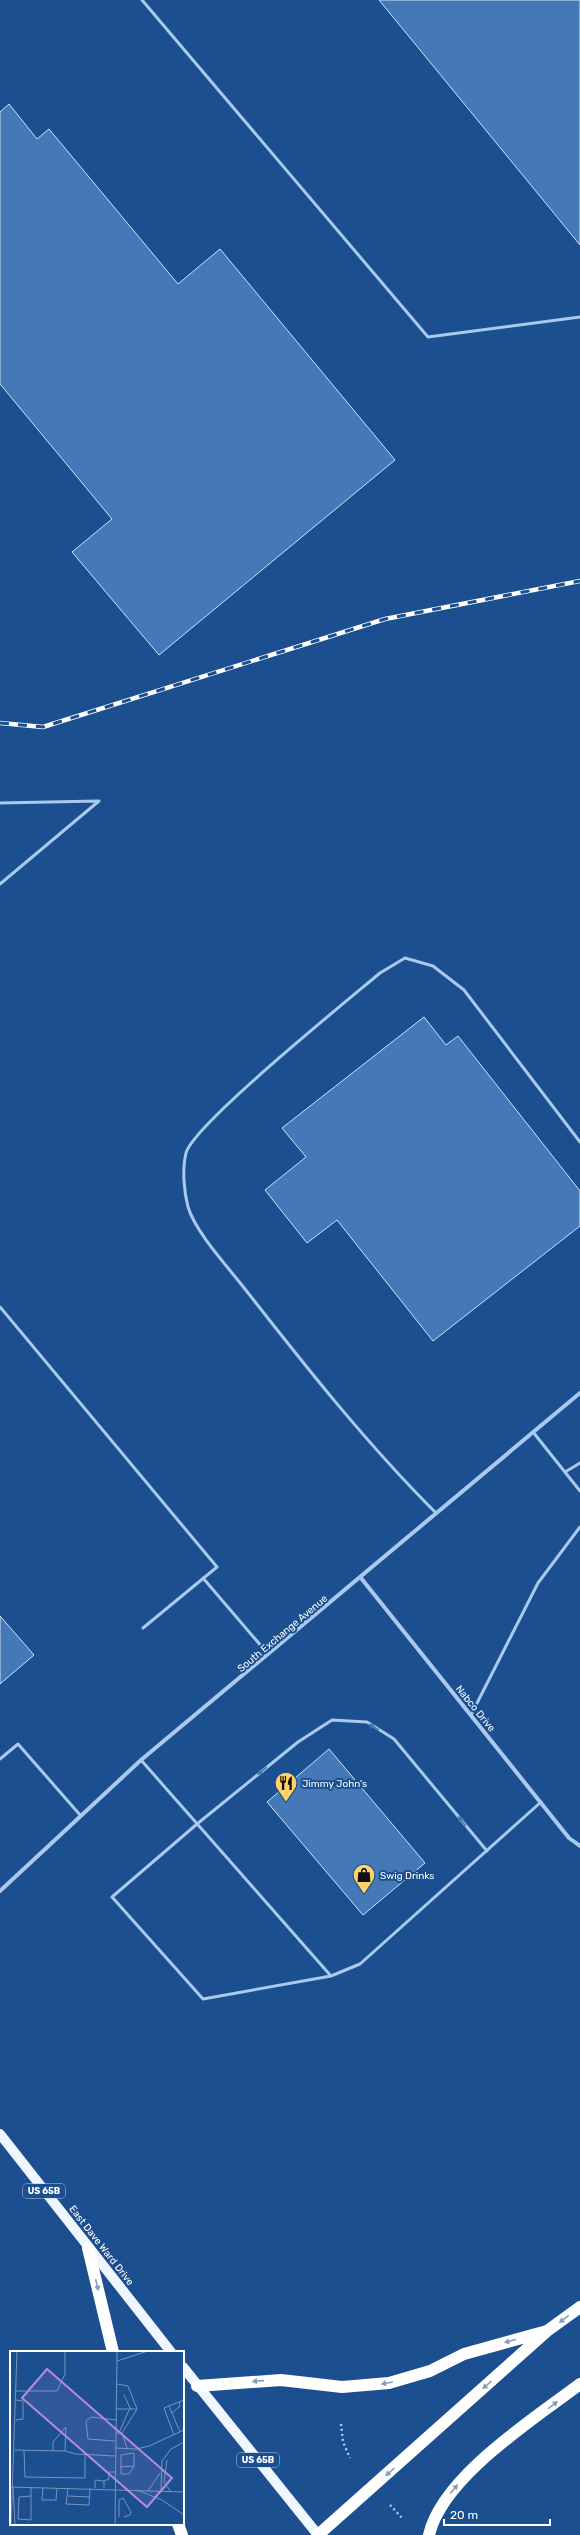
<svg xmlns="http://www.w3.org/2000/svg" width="580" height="2535" font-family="Rubik,sans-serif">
<rect width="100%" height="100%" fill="#1b4f8f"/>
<path fill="#4478b7" stroke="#cfe3fa" d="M379 0H580V245Z
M9 104 37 139 49 129 178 284 220 249 395 460 159 655 72 552 112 519 0 384V112Z
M424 1017 446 1045 458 1036 580 1191V1226L433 1341 337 1220 307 1243 265 1190 306 1157 282 1128Z
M0 1616 34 1655 0 1684Z
M329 1749 425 1863 363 1915 267 1802Z"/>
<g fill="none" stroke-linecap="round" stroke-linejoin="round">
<path stroke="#a9c9ee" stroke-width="2.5" stroke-dasharray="2 3" stroke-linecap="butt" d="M341 2424 343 2442 350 2458
M390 2505 403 2519"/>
<path stroke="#a9c9ee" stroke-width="3" d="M142 0 428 337 580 317
M0 803 98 801
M0 884 99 801
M0 1307 217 1567 143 1628
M533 1432 580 1491
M565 1472 580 1463
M436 1513C367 1444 306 1367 245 1289 228 1267 196 1233 188 1207 184 1192 182 1169 186 1153 193 1125 348 1000 380 973L405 958 433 966 464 990 580 1142
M203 1578 268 1654
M471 1715 538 1583 580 1527
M0 1759 18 1744 81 1816
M141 1760 331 1976 360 1964 541 1802
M331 1976 203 1999 112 1897 197 1824 298 1742 332 1720 367 1722 394 1739 487 1851"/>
<path stroke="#a9c9ee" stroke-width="4" d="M361 1578 569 1838 580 1846
M0 1891 141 1760 580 1393"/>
<path stroke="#f0f6ff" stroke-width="10" d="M0 2134 171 2352
M183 2367 318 2535"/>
<path stroke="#fff" stroke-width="12" d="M88 2248 113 2352
M197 2386 281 2380 342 2387 389 2383 430 2371 464 2354 547 2331
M178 2524 182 2535
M318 2535 547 2331 580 2307
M429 2535C442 2477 534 2419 580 2384"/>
<g stroke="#fff" stroke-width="4.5">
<path id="rail" d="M0 723 43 727 385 619 580 581"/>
</g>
<use href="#rail" stroke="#1b4f8f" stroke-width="3" stroke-dasharray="9" stroke-linecap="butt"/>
</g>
<defs><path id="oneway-solid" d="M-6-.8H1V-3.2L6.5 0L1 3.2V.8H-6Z"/></defs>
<g fill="#4674ac">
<use href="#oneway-solid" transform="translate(374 1727) rotate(-149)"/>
<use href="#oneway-solid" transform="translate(262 1771) rotate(141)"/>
<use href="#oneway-solid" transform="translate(462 1821) rotate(-129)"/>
</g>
<g fill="#829ec1">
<use href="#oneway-solid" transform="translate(97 2285) rotate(76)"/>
<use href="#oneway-solid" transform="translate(564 2319) rotate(143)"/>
<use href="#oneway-solid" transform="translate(510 2341) rotate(165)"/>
<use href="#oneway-solid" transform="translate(258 2381) rotate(176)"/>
<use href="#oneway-solid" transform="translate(387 2383) rotate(170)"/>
<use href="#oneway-solid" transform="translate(487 2385) rotate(138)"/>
<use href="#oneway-solid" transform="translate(553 2405) rotate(-38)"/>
<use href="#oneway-solid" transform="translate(390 2472) rotate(138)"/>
<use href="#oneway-solid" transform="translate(454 2489) rotate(-51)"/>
</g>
<defs>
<g id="restaurant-pin" transform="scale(1.15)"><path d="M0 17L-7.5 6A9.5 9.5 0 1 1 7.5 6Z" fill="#ffd166" stroke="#1b4f8f"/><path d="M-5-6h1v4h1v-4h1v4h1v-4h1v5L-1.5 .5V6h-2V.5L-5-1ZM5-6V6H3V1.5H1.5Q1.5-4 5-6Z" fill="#111"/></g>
<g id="shop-pin" transform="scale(1.15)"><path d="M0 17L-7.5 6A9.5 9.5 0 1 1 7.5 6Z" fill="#ffd166" stroke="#1b4f8f"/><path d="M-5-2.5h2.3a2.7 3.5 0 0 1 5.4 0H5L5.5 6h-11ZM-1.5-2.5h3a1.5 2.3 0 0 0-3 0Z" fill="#111"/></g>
</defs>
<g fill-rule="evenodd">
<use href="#restaurant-pin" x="286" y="1783"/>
<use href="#shop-pin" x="364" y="1875"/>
</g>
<g text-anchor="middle" stroke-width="4" stroke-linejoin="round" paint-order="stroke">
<g fill="#1b4f8f" stroke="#bbcadd" stroke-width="1">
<rect x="23" y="2184" width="42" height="14" rx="3"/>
<rect x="237" y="2453" width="42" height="14" rx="3"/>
</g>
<g font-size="9" font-weight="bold" fill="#fff">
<text x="44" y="2194">US 65B</text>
<text x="258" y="2463">US 65B</text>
</g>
<g font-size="10" fill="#fff" stroke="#1b4f8f">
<text transform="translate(282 1633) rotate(-40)" y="4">South Exchange Avenue</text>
<text transform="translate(476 1708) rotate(51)" y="4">Nabco Drive</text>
<text transform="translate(102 2245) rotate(52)" y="4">East Dave Ward Drive</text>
</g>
<g font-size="10" fill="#fff" stroke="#1b4f8f" text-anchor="start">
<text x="302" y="1787">Jimmy John's</text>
<text x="380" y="1879">Swig Drinks</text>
</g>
</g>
<g transform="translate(10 2351)">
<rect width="174" height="174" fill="#1b4f8f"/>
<path fill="none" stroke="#7695bc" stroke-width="1" d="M107 10 138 0M6 40H47L55 23V0M114 44 121 59M159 55 174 49M106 58H127M162 62 170 55 169 51M6 69 13 68V50L6 49M106 82H112L127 58 118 35 107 33M109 82 119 59M112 82 117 97M164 84 154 57 159 55 170 81M105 90 78 88 76 70 81 66 106 69M105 97 127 98 139 95 174 79M5 99 55 100 66 103 105 105M14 99 15 126 75 127V103M43 100V91L56 76M55 100 56 76M157 109 154 131 161 141M124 115 119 123H111V104L124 102M110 116 124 115V102M94 130 99 128V121H105M0 136 174 141M3 136 5 174M33 137 32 149H46L47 137M58 137 56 153 79 154 80 137M85 137V129L94 130V137M127 139 152 149 174 164M138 140 150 122M151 140 152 110 161 98 174 91M21 145 9 146 8 168 21 169V136M58 145 80 146M109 166V149L113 147 121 161 120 164 114 166M1 174 7 0M105 174 107 0"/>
<path fill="#b68bdc" fill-opacity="0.15" stroke="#b68bdc" stroke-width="2" d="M37 18 162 127 137 156 12 47Z"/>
<rect width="174" height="174" fill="none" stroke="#fff" stroke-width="2"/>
</g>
<path d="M444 2519v6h106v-6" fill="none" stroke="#ffffff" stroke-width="2"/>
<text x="450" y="2519" font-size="12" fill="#ffffff" stroke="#1b4f8f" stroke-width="3" paint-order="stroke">20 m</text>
</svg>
